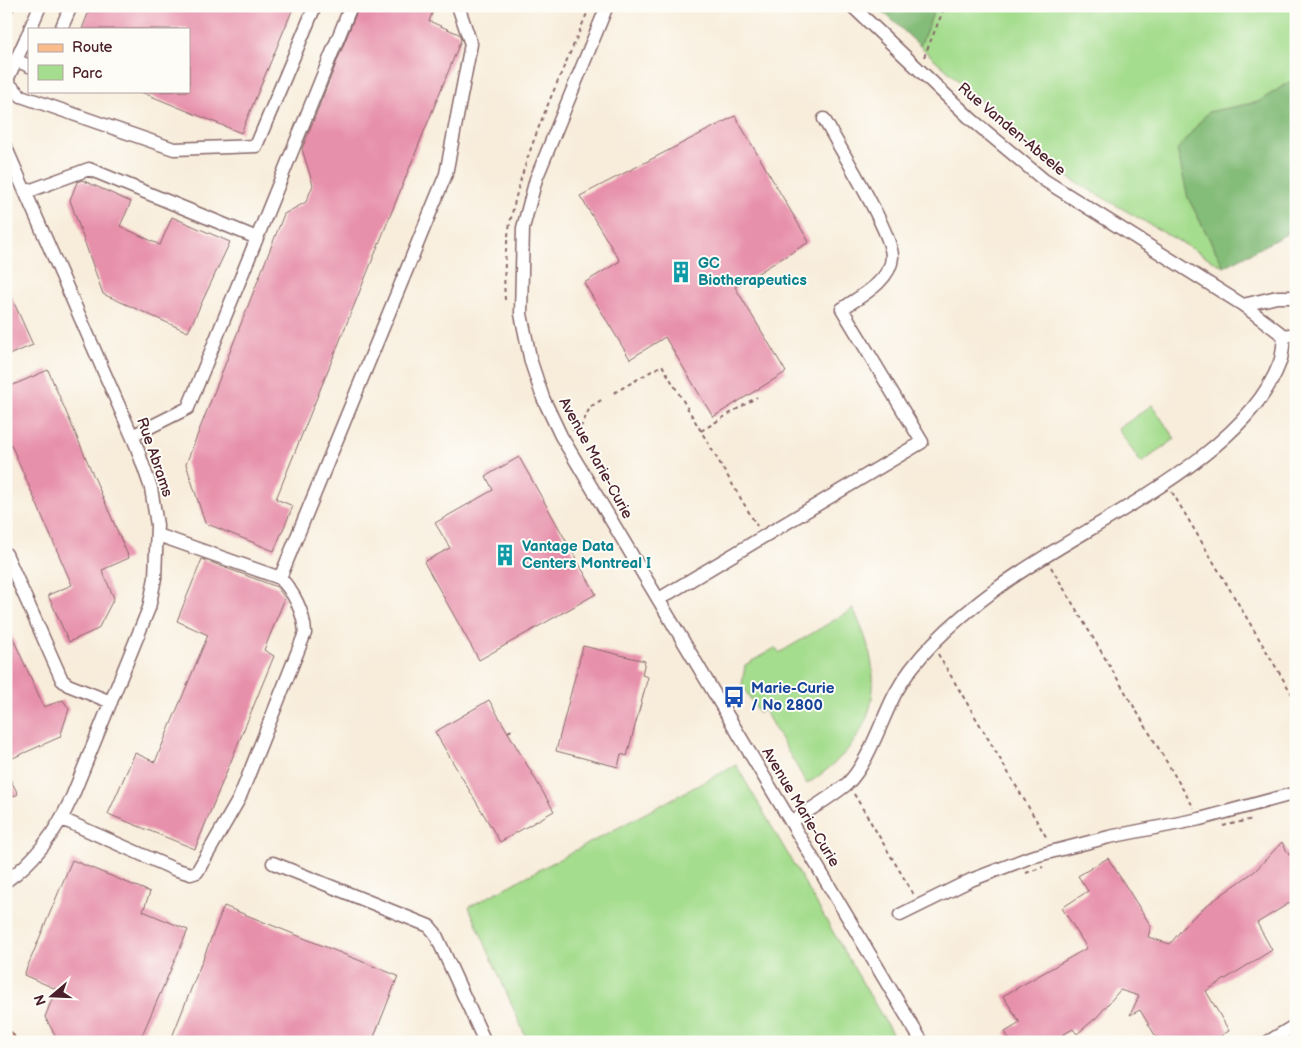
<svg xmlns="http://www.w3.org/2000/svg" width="1302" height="1048" font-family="'Balsamiq Sans',sans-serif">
<rect width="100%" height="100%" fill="#fdfcf7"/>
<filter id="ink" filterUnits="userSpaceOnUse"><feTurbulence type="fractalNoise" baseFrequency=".02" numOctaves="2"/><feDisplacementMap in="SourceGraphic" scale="10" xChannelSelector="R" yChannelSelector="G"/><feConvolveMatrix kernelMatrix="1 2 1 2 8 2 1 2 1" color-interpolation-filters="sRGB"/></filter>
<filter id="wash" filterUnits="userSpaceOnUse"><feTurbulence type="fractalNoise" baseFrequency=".0096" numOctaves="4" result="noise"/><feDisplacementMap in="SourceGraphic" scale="20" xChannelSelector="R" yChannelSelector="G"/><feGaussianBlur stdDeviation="1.12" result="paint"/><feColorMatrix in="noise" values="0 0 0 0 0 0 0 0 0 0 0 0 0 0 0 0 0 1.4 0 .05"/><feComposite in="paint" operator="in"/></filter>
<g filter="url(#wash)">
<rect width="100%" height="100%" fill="#f8eddb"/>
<path fill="#a5dd8e" stroke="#787e5c" d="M936 6H1296V78L1258 102 1208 112 1188 198 1224 267 1060 173 920 46Z
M1152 405 1175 439 1141 463 1118 429Z
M853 609C890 682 877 739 807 784L764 710 759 713 742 685 745 665 775 648 779 653Z
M736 765 897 1042H528L469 907Z"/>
<path fill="#84bc79" stroke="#676e52" d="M877 6H936L920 46Z
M1296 78V229L1224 267 1188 198 1177 150 1208 112 1258 102Z"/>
<g id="blocks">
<path fill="#e790ab" d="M91 6H294L241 133 141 92 189 91V29H82Z
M359 6H435L429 21 459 34 461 40 276 499 293 506 274 551 205 523 186 464 284 214 306 202 313 185 302 149Z
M735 116 809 242 735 287 786 372 713 417 665 337 630 359 584 283 620 261 580 196Z
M82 180 131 202 120 226 160 245 172 217 230 242 188 332 103 294 70 200 77 182Z
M6 285 33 345 6 356Z
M48 370 129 558 102 570 114 598 98 629 69 642 48 595 72 585 6 433V388Z
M519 457 596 594 479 660 424 562 450 548 435 523 493 490 486 476Z
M202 559 277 587 285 598 264 650 274 656 195 849 108 814 135 753 155 762 208 635 177 621Z
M6 623 44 707 63 700 69 709 60 737 6 761Z
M583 646 645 661 642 675 648 677 627 756 621 754 618 767 556 751Z
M489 700 554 811 500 842 435 732Z
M6 771 18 794 6 800Z
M1282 842 1289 855 1296 851V899L1257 923 1272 950 1206 991 1229 1031 1210 1042H1159L1140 1010 1130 1015 1139 996 1120 990 1097 1017 1077 1034 1073 1029 1050 1042H1011L1005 1032 1020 1023 1003 996 1087 948 1062 908 1088 891 1078 876 1108 858 1151 926 1148 937 1170 944 1187 923 1207 905 1255 871Z
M72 860 150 892 143 911 188 930 139 1042H59L45 1017 56 989 24 975Z
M224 906 398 976 372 1042H170Z"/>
</g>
</g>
<g filter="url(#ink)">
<use href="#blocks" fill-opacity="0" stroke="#876769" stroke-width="1"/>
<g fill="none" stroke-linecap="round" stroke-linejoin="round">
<g stroke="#876769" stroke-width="15">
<path id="minor" d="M607 6 536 179 523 228 521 314 531 362 543 398 561 436 922 1042
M852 6 971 119 1044 180 1243 305 1284 336 1296 334
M6 9 8 6
M30 29 40 6
M61 29 71 6
M16 60 29 66
M6 81 21 96 174 149 256 146 315 6
M6 82 29 32
M6 148 136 445 151 488 157 525 155 578 149 608 72 797C57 830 37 860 6 881
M26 192 89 169 257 238
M1243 305 1277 297H1296
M132 436 188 408 351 6
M158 535 280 578 446 174 471 44 458 6
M6 554 62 680 68 685 111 702
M659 599 922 442 842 309C859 297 891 281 892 257 893 234 838 145 824 119
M62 819 174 869 191 874 197 872 239 799 305 633C304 613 294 592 280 578
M791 822C809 810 830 798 847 784 868 764 881 721 895 694 917 652 961 615 999 587 1080 526 1244 461 1280 362 1283 354 1283 344 1284 336
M273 863 429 926 435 933 485 1042
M900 915 971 880 1031 857 1109 837 1200 819 1296 793
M1268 1042 1296 1025"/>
</g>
<g stroke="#876769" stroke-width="19">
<path id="major" d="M6 1039 7 1042"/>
</g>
<path stroke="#876769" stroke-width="2" stroke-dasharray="4 4" stroke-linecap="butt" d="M924 57 945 6
M505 300C498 197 552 99 590 6
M1291 368 1296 371
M614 393 662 365 757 526
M572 430 582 425 590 407 603 399
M701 431 757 397
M1172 492 1296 701
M1051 567 1194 808
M938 654 1048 840
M508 732 515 728
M854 794 914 895
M1223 826 1253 819
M1026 873 1043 867"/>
<use href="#minor" stroke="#fff" stroke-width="12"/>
<use href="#major" stroke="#f9bc8a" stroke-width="16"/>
</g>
</g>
<defs>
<g id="building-bare" transform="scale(1.725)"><path d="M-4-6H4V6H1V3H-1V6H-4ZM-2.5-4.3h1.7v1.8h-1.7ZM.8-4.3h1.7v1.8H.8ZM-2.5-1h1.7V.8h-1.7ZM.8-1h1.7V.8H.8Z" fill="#0f9aa8" stroke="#fdfcf7" stroke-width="2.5" paint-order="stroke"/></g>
<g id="bus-bare" transform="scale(1.725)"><path d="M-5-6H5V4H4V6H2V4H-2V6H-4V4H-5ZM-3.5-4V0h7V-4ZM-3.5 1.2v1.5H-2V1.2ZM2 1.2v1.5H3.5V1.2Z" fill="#1a4fb4" stroke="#fdfcf7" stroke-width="2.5" paint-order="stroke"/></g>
</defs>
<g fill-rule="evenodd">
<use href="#building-bare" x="681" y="272"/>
<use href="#building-bare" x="505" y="555"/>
<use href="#bus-bare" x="734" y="697"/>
</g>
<g text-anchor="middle" stroke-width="4" stroke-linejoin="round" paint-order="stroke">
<g font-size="15" fill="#4a1f2b" stroke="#fdfcf7">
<text transform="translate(1012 129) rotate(40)" y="5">Rue Vanden-Abeele</text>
<text transform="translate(155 457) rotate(71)" y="5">Rue Abrams</text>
<text transform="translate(596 458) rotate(61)" y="5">Avenue Marie-Curie</text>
<text transform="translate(801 807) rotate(59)" y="5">Avenue Marie-Curie</text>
</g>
<g font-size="15" font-weight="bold" fill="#0d838f" stroke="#fdfcf7" text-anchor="start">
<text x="698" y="268">GC<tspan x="698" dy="17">Biotherapeutics</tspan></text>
<text x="522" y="551">Vantage Data<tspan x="522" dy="17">Centers Montreal I</tspan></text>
</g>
<g font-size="15" font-weight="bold" fill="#164399" stroke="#fdfcf7" text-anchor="start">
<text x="751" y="693">Marie-Curie<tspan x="751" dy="17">/ No 2800</tspan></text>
</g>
</g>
<rect width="1302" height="1048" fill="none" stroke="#fdfcf7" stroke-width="25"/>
<rect x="28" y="28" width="162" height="65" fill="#fdfcf7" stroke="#b5a4a5"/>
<rect x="38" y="44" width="25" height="8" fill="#f9bc8a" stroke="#b5a4a5"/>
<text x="72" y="52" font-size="15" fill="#4a1f2b">Route</text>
<rect x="38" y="65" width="25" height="15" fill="#a5dd8e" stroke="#b5a4a5"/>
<text x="72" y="78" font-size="15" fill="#4a1f2b">Parc</text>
<g transform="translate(52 996) rotate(251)" stroke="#fdfcf7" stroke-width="4" paint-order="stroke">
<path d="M0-4L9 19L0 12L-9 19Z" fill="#4a1f2b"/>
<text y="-8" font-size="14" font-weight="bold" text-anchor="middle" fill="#4a1f2b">N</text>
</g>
</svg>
